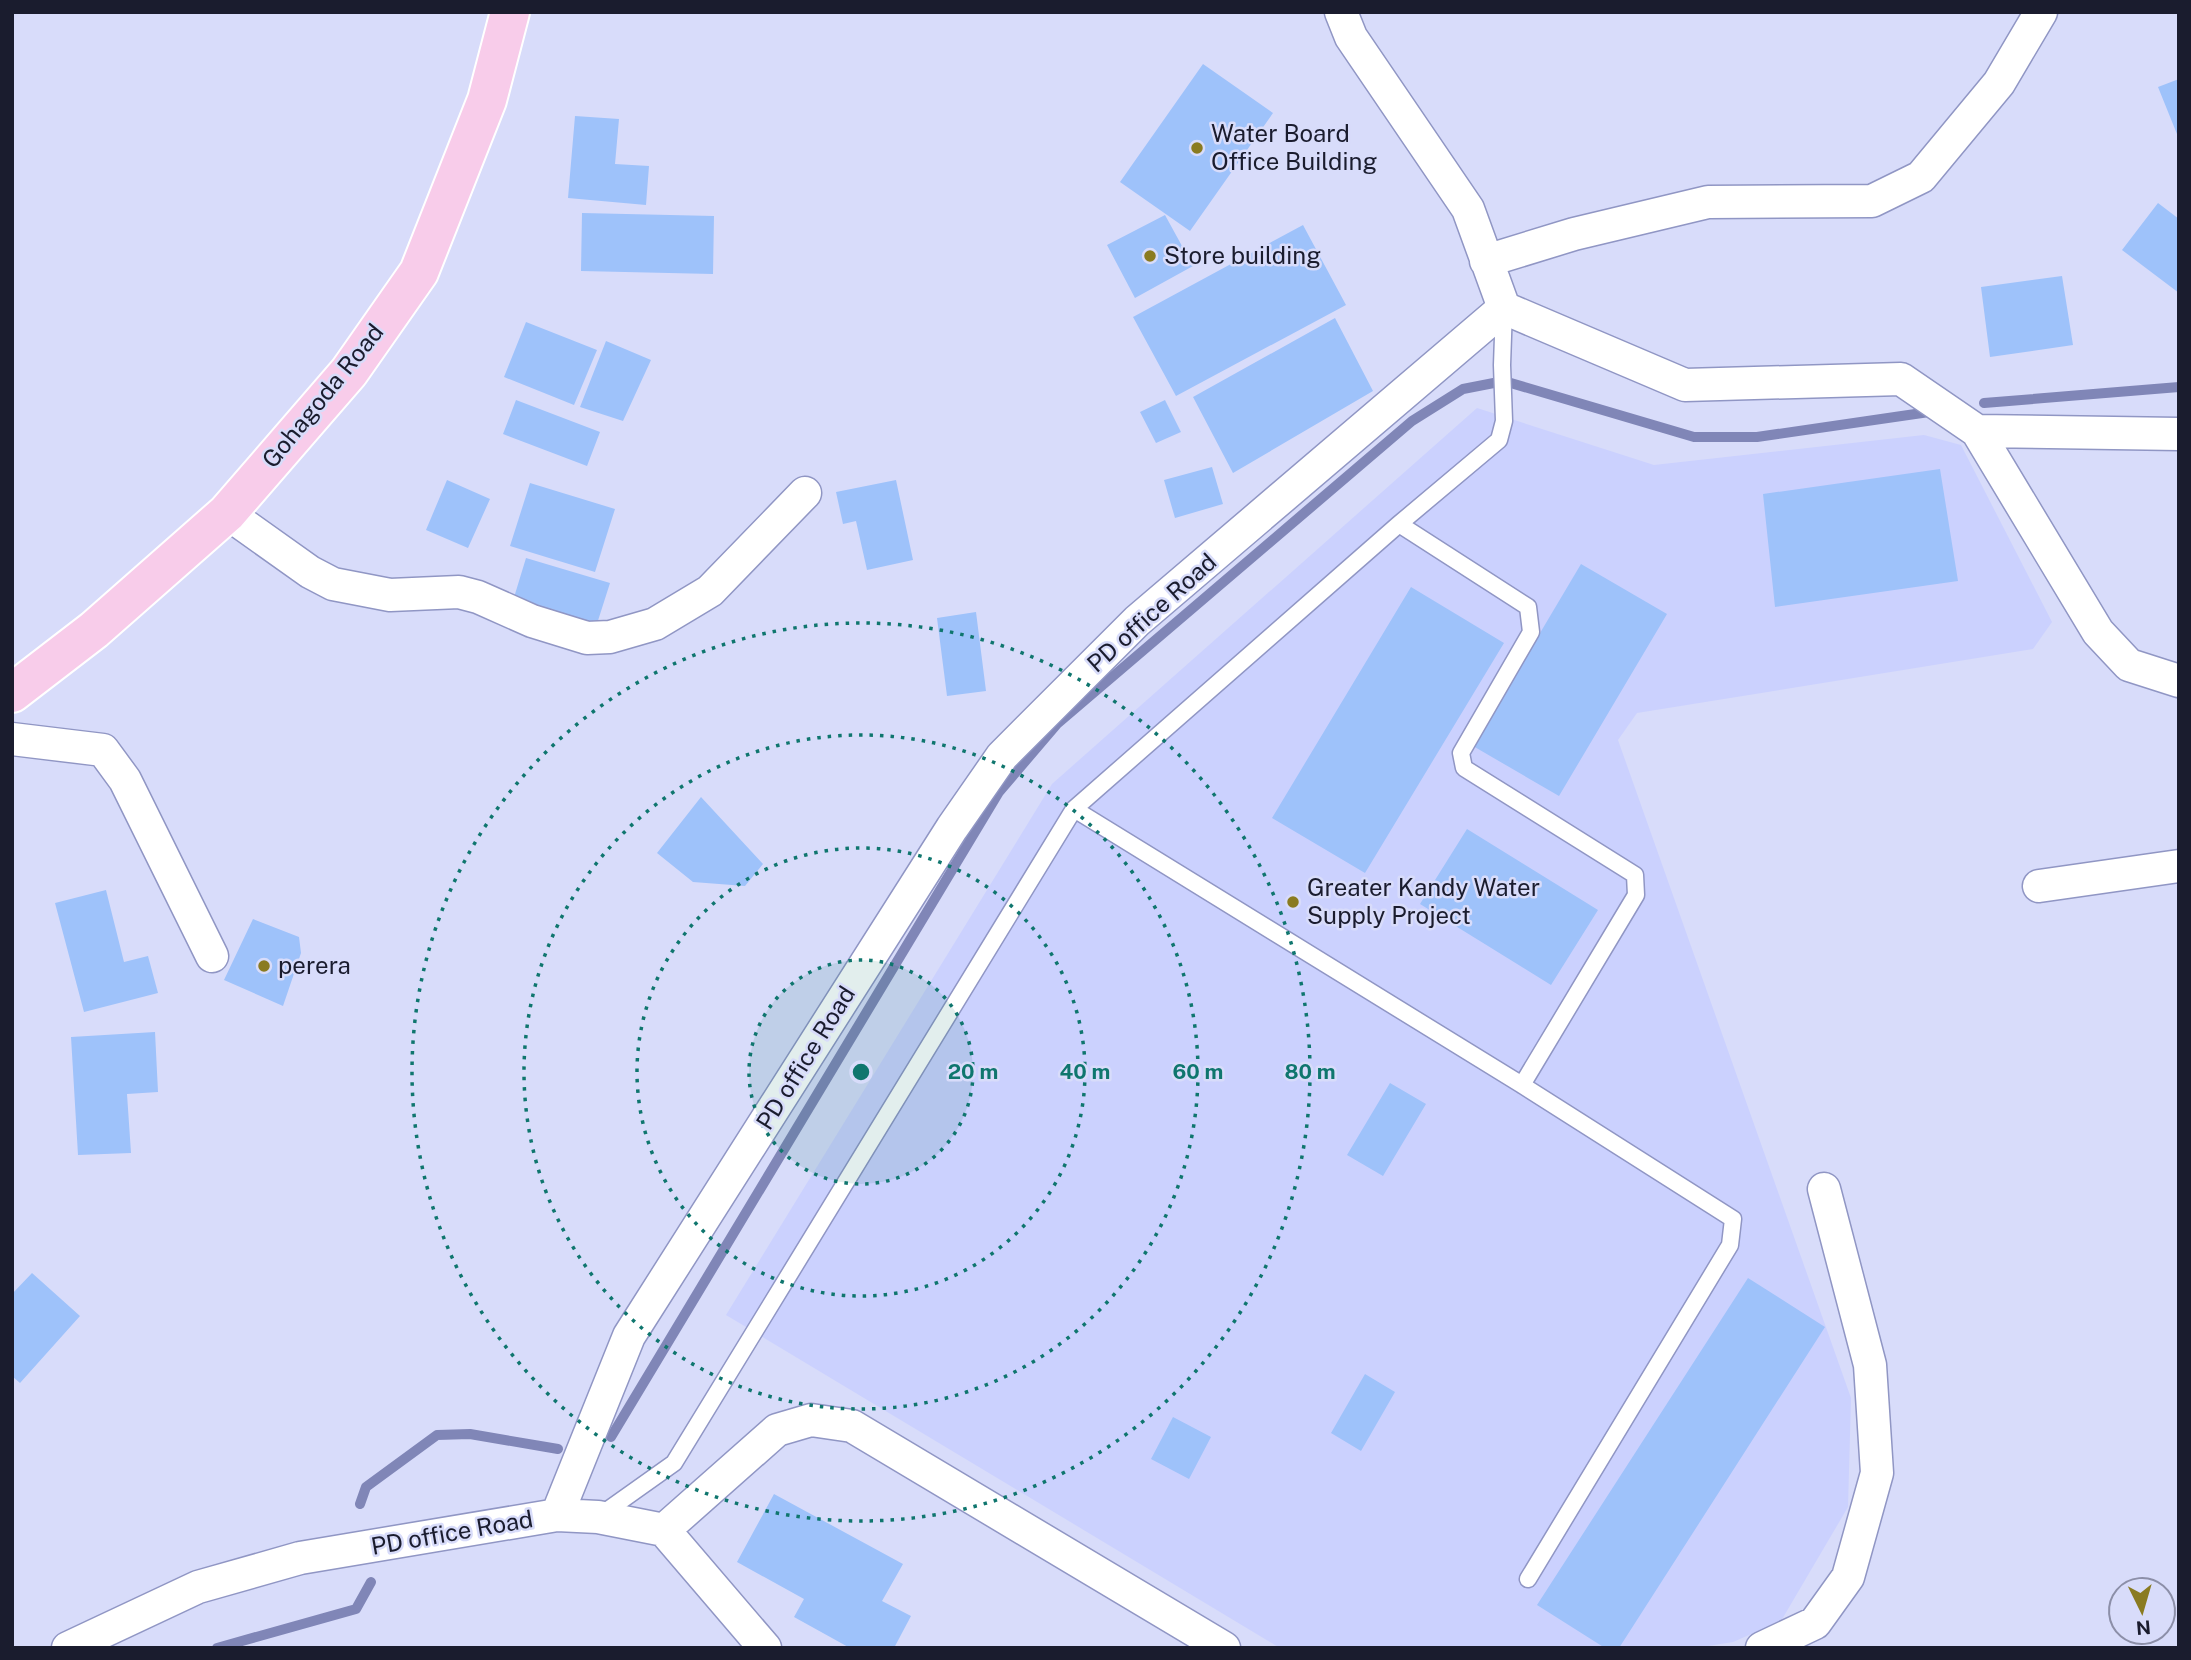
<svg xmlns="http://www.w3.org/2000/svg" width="2191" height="1660" font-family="'Public Sans',sans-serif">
<rect width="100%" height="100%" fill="#d8dcfa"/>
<path fill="#cbd1fe" d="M1477 408 1654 465 1924 435 1961 445 2052 622 2033 649 1637 713 1618 740 1851 1398 1848 1507 1781 1621 1733 1642 1696 1648H1280L726 1315 1052 784Z"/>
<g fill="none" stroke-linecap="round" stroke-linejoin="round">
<path stroke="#8086b7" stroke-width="10" d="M1984 403 2179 387
M611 1437 999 792 1057 724 1412 421 1463 389 1504 381 1694 437H1757L1929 412
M360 1504 366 1487 437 1435 470 1434 558 1449
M217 1648 356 1609 371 1582"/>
</g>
<path fill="#9ec2fa" d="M1203 64 1273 113 1190 231 1120 182Z
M2179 79V139L2158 87Z
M575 116 619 119 615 164 649 166 646 205 568 198Z
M2158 203 2179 219V293L2122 250Z
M582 213 714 216 713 274 581 271Z
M1165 215 1193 266 1135 298 1107 245Z
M1303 225 1346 305 1176 396 1133 317Z
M2062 276 2073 345 1990 357 1981 287Z
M1335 318 1373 391 1233 473 1193 397Z
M526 322 597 350 574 405 504 377Z
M606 341 651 360 623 421 580 407Z
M516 400 600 432 587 466 503 434Z
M1165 400 1181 432 1156 443 1140 412Z
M1212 467 1223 504 1175 518 1164 480Z
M1940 469 1958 581 1775 607 1763 494Z
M447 480 490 499 468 548 426 530Z
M896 480 913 560 867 570 856 521 843 524 836 492Z
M530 483 615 509 595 572 510 546Z
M526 558 610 583 595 630 512 604Z
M1581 564 1667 614 1559 796 1473 746Z
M1411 587 1504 643 1365 873 1272 818Z
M976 612 986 691 947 696 937 618Z
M701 797 763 864 745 886 693 882 657 853Z
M1467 829 1598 910 1551 985 1420 904Z
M106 890 124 962 148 956 158 993 84 1012 55 903Z
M253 919 299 937 301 953 283 1006 224 980Z
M155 1032 158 1092 127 1094 131 1153 78 1155 71 1037Z
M1390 1083 1426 1104 1383 1176 1347 1155Z
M32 1273 80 1316 20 1383 12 1376V1294Z
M1748 1278 1825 1327 1619 1648H1605L1537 1605Z
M1365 1374 1395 1392 1361 1451 1331 1433Z
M1173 1417 1211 1437 1189 1479 1151 1459Z
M774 1494 903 1564 882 1601 911 1616 894 1648H850L794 1617 804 1599 737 1562Z"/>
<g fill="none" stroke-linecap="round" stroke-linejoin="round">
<g stroke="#9096c4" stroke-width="19">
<path id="lane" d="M1399 524 1528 607 1531 632 1461 753 1464 768 1635 875 1636 895 1522 1085
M1074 809 1522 1085 1733 1219 1730 1245 1528 1579
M598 1517 674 1463 1074 809 1399 524 1499 440 1504 421 1502 365 1504 308"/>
</g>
<g stroke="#9096c4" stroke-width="35">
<path id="street" d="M1341 12 1351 37 1468 209 1504 308 1685 385 1901 379 1977 431 2098 632 2129 665 2179 681
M1486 261 1574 234 1708 202 1872 201 1921 177 1999 83 2041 12
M1977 431 2179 434
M227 513 310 572 333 584 390 595 459 592 478 597 532 621 587 638 610 637 655 624 710 591 805 493
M12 739 103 750 125 780 212 956
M2039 886 2179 866
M557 1515 598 1517 664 1530 777 1430 811 1420 852 1426 1224 1648
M664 1530 765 1648
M68 1648 198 1587 300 1558 557 1515 629 1336 952 828 1002 756 1137 621 1504 308
M1762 1648 1815 1623 1848 1577 1877 1473 1870 1365 1824 1189"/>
</g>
<g stroke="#fff" stroke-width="42">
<path id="primary" d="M12 693 94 630 227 513 349 372 419 272 487 100 510 12"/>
</g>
<use href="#lane" stroke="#fff" stroke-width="16"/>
<use href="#street" stroke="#fff" stroke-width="32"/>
<use href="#primary" stroke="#f8ccea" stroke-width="38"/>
</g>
<circle cx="861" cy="1072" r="112" fill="#0f766e" fill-opacity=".12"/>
<g fill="none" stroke="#0f766e" stroke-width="3.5" stroke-dasharray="3.5 7">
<circle cx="861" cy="1072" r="112"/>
<circle cx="861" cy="1072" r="224"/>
<circle cx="861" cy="1072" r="337"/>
<circle cx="861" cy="1072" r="449"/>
</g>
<g fill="#8a7b20" stroke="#d8dcfa" stroke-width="2.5">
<circle cx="1197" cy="148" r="7"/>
<circle cx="1150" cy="256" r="7"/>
<circle cx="1293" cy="902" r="7"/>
<circle cx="264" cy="966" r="7"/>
</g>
<g text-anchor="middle" stroke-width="5" stroke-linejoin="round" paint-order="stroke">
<g font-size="24" fill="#1a1c2e" stroke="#d8dcfa" text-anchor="start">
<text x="1211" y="142">Water Board<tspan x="1211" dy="28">Office Building</tspan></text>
<text x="1164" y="264">Store building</text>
<text x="1307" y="896">Greater Kandy Water<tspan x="1307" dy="28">Supply Project</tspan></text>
<text x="278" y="974">perera</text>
</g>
<g font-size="24" fill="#1a1c2e" stroke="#d8dcfa">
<text transform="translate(323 396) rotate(-51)" y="8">Gohagoda Road</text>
<text transform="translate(1152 613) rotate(-42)" y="8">PD office Road</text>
<text transform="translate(806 1058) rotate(-58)" y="8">PD office Road</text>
<text transform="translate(452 1533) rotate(-10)" y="8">PD office Road</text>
</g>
</g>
<circle cx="861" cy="1072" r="10" fill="#0f766e" stroke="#d8dcfa" stroke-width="3.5"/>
<g font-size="21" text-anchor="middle" font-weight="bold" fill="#0f766e" stroke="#d8dcfa" stroke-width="5" stroke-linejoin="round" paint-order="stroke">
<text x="973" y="1079">20 m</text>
<text x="1085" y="1079">40 m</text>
<text x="1198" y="1079">60 m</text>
<text x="1310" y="1079">80 m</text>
</g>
<rect width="2191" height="1660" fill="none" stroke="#1a1c2e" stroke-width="28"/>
<g transform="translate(2142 1611) rotate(175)"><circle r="33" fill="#d8dcfa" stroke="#8c8fa8" stroke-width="2"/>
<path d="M0-5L12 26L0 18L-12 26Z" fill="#8a7b20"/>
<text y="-10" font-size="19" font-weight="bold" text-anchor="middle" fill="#1a1c2e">N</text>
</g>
</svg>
